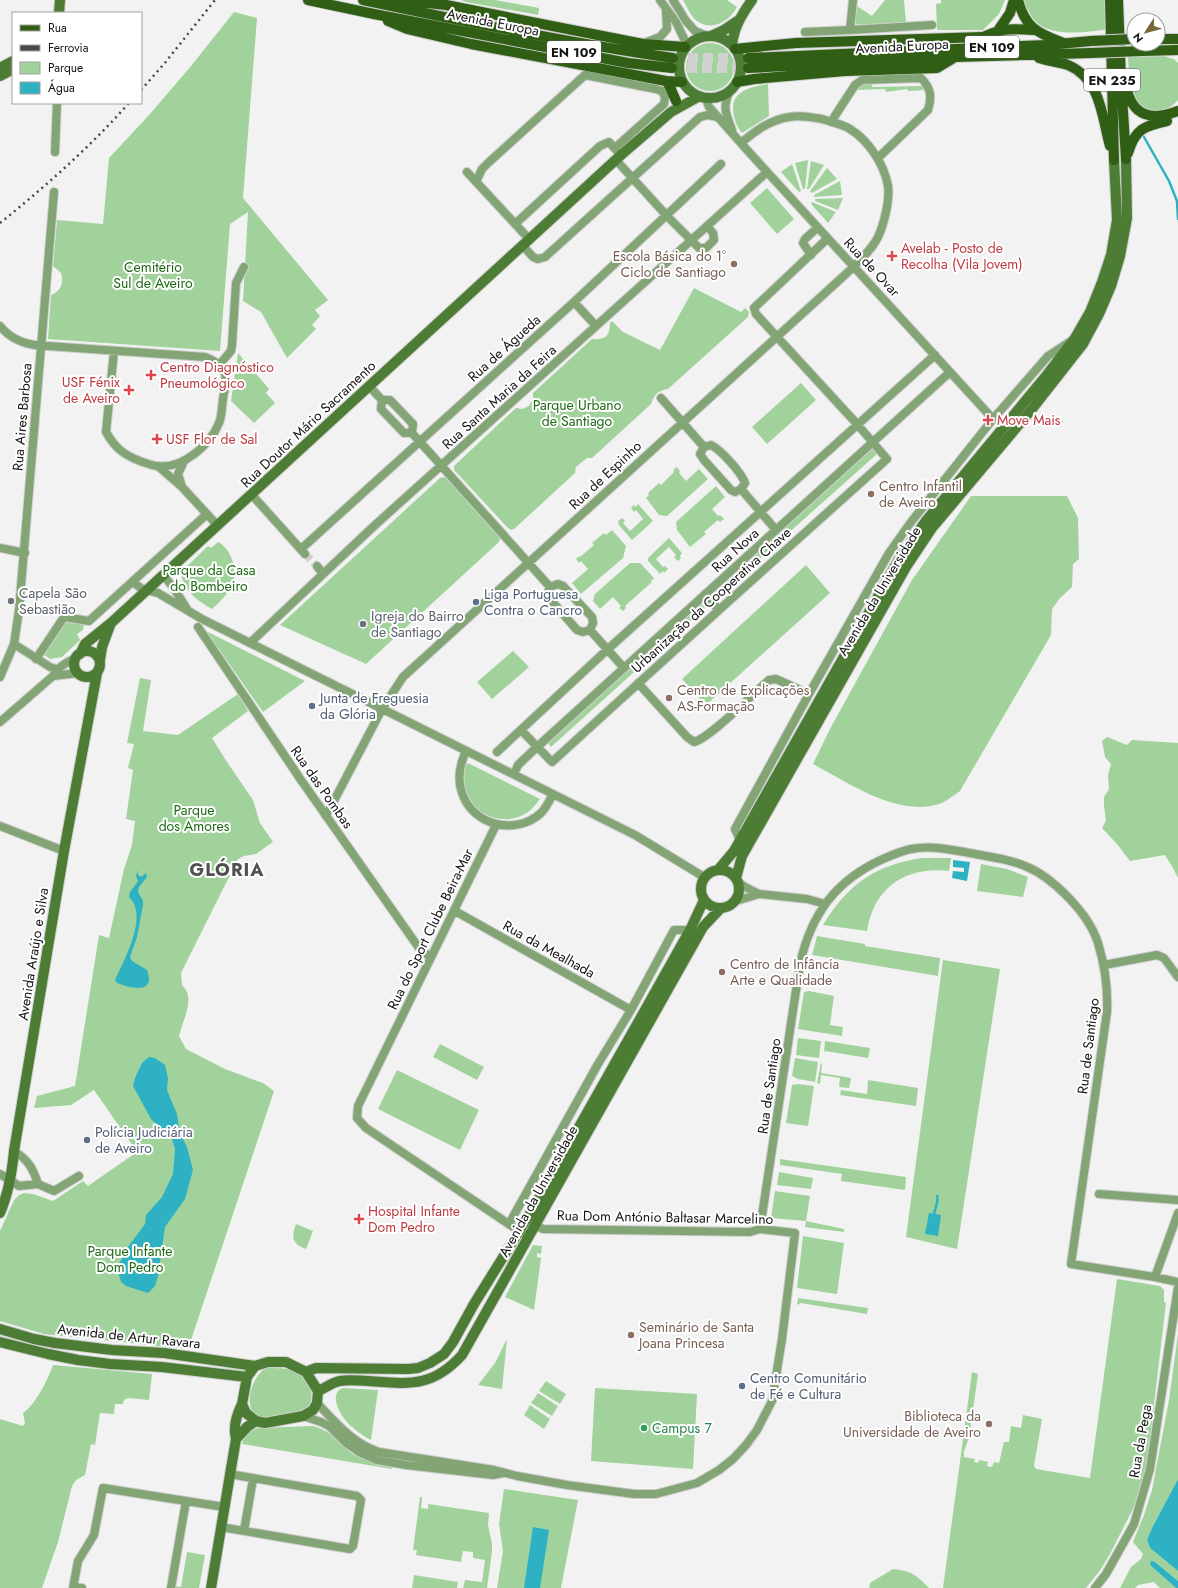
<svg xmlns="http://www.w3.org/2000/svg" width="1178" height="1588" font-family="Jost,sans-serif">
<rect width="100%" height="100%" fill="#f2f2f3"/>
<path fill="#a2d29b" d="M461 0H495L539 8 538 15 466 2Z
M683 0H727L737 7C730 21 712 32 697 21 691 17 687 7 683 0Z
M885 0H904L906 23 862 25 856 24 854 17 857 6 872 16Z
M941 0H1005L999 14 983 30H937L936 4 941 3Z
M1022 0H1107L1109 29C1088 32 1051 38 1035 21 1032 18 1029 12 1027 8L1024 9Z
M234 12 257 18 243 198 328 300 315 310 320 316 312 325 316 329 287 358 261 312 243 301 248 212 230 224 220 351 48 339 51 295C61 291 64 283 61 273L53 266 57 220 103 224 109 158 150 114 191 66Z
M686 67a24 24 0 1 1 48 0a24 24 0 1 1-48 0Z
M1160 55 1174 59 1178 63V100C1167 113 1150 115 1138 102 1136 99 1132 95 1131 91 1128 81 1129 68 1128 57Z
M873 82 872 87 923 86 927 90 908 91 907 89 886 92 885 89 856 90 861 83Z
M768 84 769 116 742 133C735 125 728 104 738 95 746 87 758 86 768 84Z
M808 160 805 189H803L795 163Z
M811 161 824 165 809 189H807Z
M792 164 801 191 799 192 781 172Z
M827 168 837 179 812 193 810 191Z
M840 181 842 195 814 197V195Z
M767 188 794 219 777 234 750 203Z
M843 198 838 210 815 201V199Z
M812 202 836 212 828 223 811 204Z
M694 288 741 312 745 308 749 312 748 317 668 389C657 391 655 394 651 404L592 458H587L576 467 575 473 514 529 511 530 508 528 454 470V466L516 408 522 409 529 406 533 399V393L592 339C605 340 610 336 610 323L612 321 623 332 660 350Z
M238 353 269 389 266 393 275 403 254 423 231 401Z
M801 383 816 400 767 444 752 427Z
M872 448 877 454 721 593 717 588Z
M677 467 680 471 679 473 686 481 699 469 708 479 667 516 659 515 646 498 649 495 648 493 659 483 661 485 674 472 673 470Z
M443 477 446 478 499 536 500 539 499 542 366 664 280 625 440 478Z
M716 486 725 497 712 509 718 516 720 515 724 519 720 522 718 520 704 532 706 534 690 547 677 530 676 522Z
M971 496H1067L1078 518 1079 559 1073 564 1072 587 1060 598 1052 609 1051 635 960 791C954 795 946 802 939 804 897 817 849 783 813 764L831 727 912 580Z
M638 504 653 521 632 540 618 524 619 523 618 521 622 518 625 521 623 523 630 531 643 519 636 510 634 512 631 508 634 505 636 507Z
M612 530 626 546 623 558 581 594 572 583 588 569 581 561 579 563 576 559 579 556 580 557 594 545 592 543 604 533 606 535Z
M669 538 682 553 680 556 681 558 678 561 674 557 676 555 669 547 656 559 663 567 665 566 668 569 664 573 663 571 660 574 648 561V558Z
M218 542C223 544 228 550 230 555 242 578 228 595 212 609 195 600 186 591 180 573L208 546 211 548Z
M630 563H640L654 578 651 581 652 582 625 606 626 608 623 611 619 608 621 606 613 597 600 609 593 601 595 594Z
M806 565 830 593 706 705 682 679Z
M700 602 705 608 551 747 547 742Z
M66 622 84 624 83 630 77 634 80 640 62 657 50 659 43 654Z
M206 631 305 681 263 712Z
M513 651 529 667 492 699 477 682Z
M140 678 151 680 143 731 178 735 238 694 248 711 212 738 225 759 253 800 260 823 273 842 256 854 244 856 238 859 181 973 182 985C196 998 183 1019 179 1036L186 1049 225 1069 263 1083 274 1091 188 1349 44 1334 0 1321V1231L14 1200 19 1195 24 1193 33 1194 53 1201 83 1181 88 1186 137 1152 94 1090 71 1105 34 1108 37 1096 75 1086 99 935 109 938 124 869 132 845 135 821 126 819 133 770 128 768 134 744 127 743Z
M1107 737 1127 745 1132 740 1178 743V878L1173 868 1165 855 1130 861 1117 844 1102 828 1106 821 1104 806V797L1109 789 1108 775 1111 764 1105 757 1102 741Z
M468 763 540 799C536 804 531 811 525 814 504 826 476 816 467 794 463 785 464 775 465 766Z
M923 858H951L949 871C906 866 874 887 867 931L823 925C847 885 876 864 923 858Z
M981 864 1007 869 1028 877 1023 897 977 891Z
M817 936 865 944V946L940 958 938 976 812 955Z
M943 960 1000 969 957 1249 906 1237Z
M809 991 834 996 830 1025 843 1027 842 1036 798 1029 804 992Z
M798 1038 821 1041 819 1058 796 1055Z
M825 1041 870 1048 868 1058 825 1051 824 1053Z
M440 1044 484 1067 477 1080 433 1057Z
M795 1058 818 1062 815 1082 798 1079 792 1076Z
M821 1063 822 1064 821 1073 851 1078 849 1088 839 1087 840 1078 821 1075 820 1084 817 1083Z
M397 1070 479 1110 460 1150 378 1109Z
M868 1080 918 1088 916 1106 840 1095 841 1090 867 1094Z
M798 1084 814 1086 808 1126 786 1123 792 1085Z
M780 1159 906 1177 905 1190 841 1181 842 1174 780 1165Z
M779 1172 813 1178 811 1189 777 1185Z
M775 1191 810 1196 806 1221 844 1229V1232L805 1227 806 1221 771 1218Z
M296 1224 313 1231 306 1249C292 1244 291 1237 296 1224Z
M803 1236 844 1243 837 1294 797 1288Z
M533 1245 542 1246 541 1254 537 1253V1257L541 1258 534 1310 505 1297Z
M1117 1279 1160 1286 1164 1290V1302L1166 1303 1146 1472 1138 1499 1110 1554 1101 1569 1086 1588H943L972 1372 978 1374 969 1438 964 1451V1457L975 1459 974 1462 978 1463 979 1460 988 1462 987 1466 992 1467 994 1462 999 1463 1004 1442H1009L1011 1426 1021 1428 1023 1415 1042 1419 1034 1466 1036 1469 1090 1478Z
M798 1298 868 1308 867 1314 801 1303 797 1305Z
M1178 1334V1479L1152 1528 1147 1540 1150 1548 1178 1571V1581L1155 1562 1151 1566 1176 1588H1160L1154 1582 1138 1585 1135 1588H1120L1131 1567 1141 1559 1143 1554 1133 1542 1144 1515 1152 1490 1169 1400Z
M507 1339 502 1389 478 1385 495 1363Z
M53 1365 152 1374 149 1400 128 1398 124 1400 123 1404H115L114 1414 100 1413 95 1445 91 1444 85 1475 76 1480 72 1486 58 1542 42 1588H0V1419L23 1426 25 1423 23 1413C36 1404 48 1379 53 1365Z
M267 1368C275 1368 284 1368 292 1370 308 1374 320 1399 304 1410 294 1412 273 1418 264 1417 239 1416 251 1374 267 1368Z
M546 1381 566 1394 560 1404 539 1391Z
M343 1388 378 1390 371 1440C364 1437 358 1432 352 1427 343 1420 326 1394 343 1388Z
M595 1388 697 1394 693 1469 591 1461Z
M538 1393 558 1406 552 1416 531 1403Z
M530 1405 550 1419 544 1429 524 1415Z
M312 1426C332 1430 337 1443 353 1454 365 1461 379 1464 392 1467V1469L242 1444C244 1434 250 1430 259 1428Z
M504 1489 578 1500 561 1588H497L503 1551 499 1524Z
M420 1497H422L421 1508 428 1509V1504L489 1513 488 1525 492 1544V1552L487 1588H463L465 1580 482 1582 485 1560 473 1558V1552L463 1551 461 1562 416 1555 417 1550H413Z
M187 1552 205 1555 199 1588H175V1586L181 1587Z
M893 1569C912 1571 916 1575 929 1588H869L870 1583Z
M414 1575 458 1582 457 1588H412Z"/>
<path fill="#2eb1c2" d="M953 860 970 862 967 881 952 878 953 871 964 872V868L953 867Z
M138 870V875L141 877 146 873 147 877 139 887 138 892 143 901V905L137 937 130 957 132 961 147 970C156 994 132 989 117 983L115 980C124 960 149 915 129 897L130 892 138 881 136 876Z
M149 1057 155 1058 165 1065 168 1078 167 1090 177 1114 180 1133 187 1147 193 1170 185 1199 165 1227 158 1276 155 1286 148 1293 126 1286 121 1282 119 1275 120 1262 128 1247 145 1224 146 1215 162 1197 173 1174 175 1149 172 1139 151 1119 133 1086 135 1078 142 1063Z
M929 1213 941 1215 938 1236 925 1234Z
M1178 1479V1571L1150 1548 1147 1540 1152 1528Z
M533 1527 549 1530 540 1588H524Z
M1151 1561 1155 1562 1178 1581V1588H1176L1151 1566 1150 1564Z"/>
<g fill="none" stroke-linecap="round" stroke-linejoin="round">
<path stroke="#2eb1c2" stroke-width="2.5" d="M1144 137 1169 181 1177 201 1178 219
M934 1214C935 1207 939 1203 937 1196"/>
<path stroke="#d1d1d2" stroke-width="8" stroke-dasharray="8 4" stroke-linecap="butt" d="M305 554 317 566"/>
<path stroke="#d1d1d2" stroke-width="10" stroke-dasharray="10 5" stroke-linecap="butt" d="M673 58H748
M672 68H748"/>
<g stroke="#cfcfcf" stroke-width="10">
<path id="street" d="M660 0 676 22 687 45
M673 0 686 21 695 31 707 36
M853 0 850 30 932 25
M805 32 850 30
M644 43 660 37 667 29 666 10
M730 91C722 106 726 115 732 130
M706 99 709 107 748 151 993 419
M831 122 855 85 862 80 921 78C931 88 932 97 928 110L878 158
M55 152 57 103
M616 160 667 216 699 248H706L714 240 713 233 707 226
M467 172 530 240
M476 182 482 169 488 163 585 75 656 89 662 91 665 97 664 104 615 148
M515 224 600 146 609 142 618 152
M523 246 533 257 538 259 545 257 700 117 708 115 718 117
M811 255 803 243 805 239 817 228
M574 302 596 326
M0 326C12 341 30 346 48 346L205 357C213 360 222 365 225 374 227 382 224 391 223 399 222 406 222 416 219 423 210 445 183 469 158 466 152 466 146 463 140 461 124 455 115 448 106 432L114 351
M219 365 231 351 232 345 236 283 244 267
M369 386 382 400 381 409 404 433H412
M661 398 704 447
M382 400H390L413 424 412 433 550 587
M711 445C721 450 741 472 745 483L741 489 735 492 731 490 704 460 700 454 704 447Z
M159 467 182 487 218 526
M182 487 178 474 184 461
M741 489 776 530
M252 495 305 554
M0 548 25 553
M301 549 574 302 721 164
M317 566 323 574
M163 575 173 587 187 609
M133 582 142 589 158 593 202 619 635 835 704 877
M558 584 563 586 592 617 593 623 590 630 583 632 577 630 549 598 548 592 550 587Z
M705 594 719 610
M198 627 301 780 419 948 430 957
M590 630 624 668
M250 643 374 526 767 172
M14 644 50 667 56 669
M36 659 64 617 89 621 207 514
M53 676 78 673
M0 677 14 644 19 610 54 192
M638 683 687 737 694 742C710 738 753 694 769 680L776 679 809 694
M0 722 53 676C58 667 66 662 76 658
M521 730 552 762 719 610 887 459 857 424 756 314 754 308 827 239
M466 751C460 764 457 779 462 793 473 826 516 836 541 813 546 808 550 800 553 794
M497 752 608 649 935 355
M514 774 518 765 537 747 950 372
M326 816 382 709 403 677 847 273C858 262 871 251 878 237 884 224 890 200 888 186 884 164 869 141 850 129 842 124 831 122 822 119 810 117 800 115 789 117 770 120 755 131 741 143
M496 825 358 1106 357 1118 366 1128 528 1237
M0 826 64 851
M740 840 735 829 809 694 889 553 911 522 993 419 1048 356 1071 341
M738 882 745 887 759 894
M736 901 759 894 807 899 825 904
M455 911 631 1010
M1104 965 1157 955 1164 958 1178 977
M14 1151C28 1160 33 1168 38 1184
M0 1174 19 1186 38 1184 54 1191 79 1176
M1099 1194 1178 1200
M509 1224 598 1064 631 1010 674 930H690
M760 1229 800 964C811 914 836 880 883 859 892 855 901 851 911 849 932 845 954 850 975 854 991 857 1009 859 1025 866 1053 877 1089 914 1098 943 1105 966 1108 989 1107 1012L1071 1264 1155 1277 1178 1282
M1155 1277 1178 1213
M317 1403C335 1422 353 1444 379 1452L494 1470 517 1476 567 1485 634 1494H656L697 1483 719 1470 733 1459 746 1445 757 1430 772 1401 782 1339 795 1233 760 1229 750 1232 543 1229 534 1225
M303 1416 321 1422 329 1426 346 1443 359 1452 377 1460 406 1465 493 1475 503 1473
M221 1527 350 1549 353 1546 361 1500 357 1496 229 1474
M244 1531 253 1479
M73 1587 82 1588
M73 1588 78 1561 94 1535 103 1488 224 1507
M171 1588 186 1501
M1095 1588 1106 1574 1134 1524 1150 1469 1178 1287"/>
</g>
<g stroke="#cfcfcf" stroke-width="12">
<path id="secondary" d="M59 13 60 0
M679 67a31 31 0 1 1 62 0a31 31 0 1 1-62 0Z
M711 36 724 30 739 20
M732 45C734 27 742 14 752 0
M0 68 13 61
M0 76 13 69
M74 664a13 13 0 1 1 26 0a13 13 0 1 1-26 0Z
M80 654 85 644 111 623 621 155 671 112 698 97
M100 660 102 647 111 623
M701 889a19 19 0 1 1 38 0a19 19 0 1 1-38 0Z
M718 870 734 851 898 561 925 522 1046 376 1075 338 1090 312 1102 282 1111 255 1117 220 1114 160
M736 878 742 856 906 567 932 528 1032 409 1083 344 1099 314 1111 286 1120 256 1127 218 1126 159
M0 1213C9 1192 12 1173 14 1151L64 851 97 673
M0 1329 34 1339 55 1343 112 1350 164 1353 255 1366
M0 1342 48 1354 78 1360 110 1364 162 1367 247 1377
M268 1362H286L306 1372 318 1391 317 1403 313 1410 303 1416 265 1423 256 1421 246 1413 242 1404 247 1377 255 1366Z
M306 1372 316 1368 408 1369 418 1368 430 1363 444 1354 453 1342 474 1304 531 1212 640 1019 690 930 704 900
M318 1391C325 1388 333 1382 340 1381 349 1379 359 1381 368 1381 409 1384 432 1388 462 1355L703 927 720 909
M236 1439C233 1428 237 1414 242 1404
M211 1588 236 1439 247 1427 256 1421"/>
</g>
<g stroke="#cfcfcf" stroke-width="12">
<path id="primary" d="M308 0 374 14 628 63 672 68
M363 0C466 22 569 43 673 58
M1018 0C1025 27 1037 33 1061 42
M1110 0 1114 160
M1118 0 1121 80 1126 159
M391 3 408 1 446 5 643 44 685 47
M388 21 407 29 471 44 666 81 682 82
M999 29 1010 13 1014 0
M1158 39H1178
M977 40C1001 28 1007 28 1034 30
M735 49 796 43 982 37
M1142 51 1178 50
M748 58 1047 45 1091 41
M1039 58C1048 61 1059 62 1068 65 1101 79 1102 117 1110 146
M748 68 955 57 1091 53
M666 81 670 87 676 101
M737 82 754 79 845 71 937 68 952 59
M1126 86C1132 117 1152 121 1178 111
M1128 153C1135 129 1144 126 1167 121"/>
</g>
<use href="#street" stroke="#83a475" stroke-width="8"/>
<use href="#secondary" stroke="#4d7d35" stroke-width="10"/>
<use href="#primary" stroke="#305e14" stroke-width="10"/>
<path stroke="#49494a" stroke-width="2.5" stroke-dasharray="2 4" stroke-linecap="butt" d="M141 90 164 64 215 0
M0 223C46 186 90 147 129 103"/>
<g stroke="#cfcfcf" stroke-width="12" stroke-linecap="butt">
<path id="primary-bridge" d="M1091 41 1134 39
M1091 53 1142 51"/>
</g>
<use href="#primary-bridge" stroke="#305e14" stroke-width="10"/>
</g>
<g fill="#e0444e" stroke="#fff" stroke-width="1.5">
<path d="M890 250h4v4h4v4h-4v4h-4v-4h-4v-4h4z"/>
<path d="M149 369h4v4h4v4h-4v4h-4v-4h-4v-4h4z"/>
<path d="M127 384h4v4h4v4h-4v4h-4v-4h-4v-4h4z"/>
<path d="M986 414h4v4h4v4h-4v4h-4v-4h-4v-4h4z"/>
<path d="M155 433h4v4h4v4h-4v4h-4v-4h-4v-4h4z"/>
<path d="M357 1213h4v4h4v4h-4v4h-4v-4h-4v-4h4z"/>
</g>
<g fill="#8d6e63" stroke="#fff" stroke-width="1.5">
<circle cx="734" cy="264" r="4"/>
<circle cx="871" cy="494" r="4"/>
<circle cx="669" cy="698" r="4"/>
<circle cx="722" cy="972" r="4"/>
<circle cx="631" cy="1335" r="4"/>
<circle cx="989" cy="1424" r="4"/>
</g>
<g fill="#6b7280" stroke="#fff" stroke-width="1.5">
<circle cx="11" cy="601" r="4"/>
<circle cx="363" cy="624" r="4"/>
</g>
<g fill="#5c6f8a" stroke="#fff" stroke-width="1.5">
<circle cx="476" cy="602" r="4"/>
<circle cx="312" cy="706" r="4"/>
<circle cx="87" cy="1140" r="4"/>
<circle cx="742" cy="1386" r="4"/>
</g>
<circle fill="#2e9e5b" stroke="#fff" stroke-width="1.5" cx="644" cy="1428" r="4"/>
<g text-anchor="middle" stroke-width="4" stroke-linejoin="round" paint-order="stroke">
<g fill="#fff" stroke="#5b5b5b" stroke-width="1">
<rect x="965" y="36" width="54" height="22" rx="3"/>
<rect x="547" y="41" width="54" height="22" rx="3"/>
<rect x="1084" y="69" width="56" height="22" rx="3"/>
</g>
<g font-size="13" font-weight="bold" fill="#151515">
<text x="992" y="52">EN 109</text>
<text x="574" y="57">EN 109</text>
<text x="1112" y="85">EN 235</text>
</g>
<g font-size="14" fill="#151515" stroke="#fff">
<text transform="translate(493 22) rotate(11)" y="5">Avenida Europa</text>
<text transform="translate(902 46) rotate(-3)" y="5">Avenida Europa</text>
<text transform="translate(872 267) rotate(47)" y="5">Rua de Ovar</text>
<text transform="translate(504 348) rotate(-42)" y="5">Rua de Águeda</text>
<text transform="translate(499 397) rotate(-42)" y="5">Rua Santa Maria da Feira</text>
<text transform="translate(22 417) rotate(-85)" y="5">Rua Aires Barbosa</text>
<text transform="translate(308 424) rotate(-43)" y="5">Rua Doutor Mário Sacramento</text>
<text transform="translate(605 475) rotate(-43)" y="5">Rua de Espinho</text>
<text transform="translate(735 550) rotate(-42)" y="5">Rua Nova</text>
<text transform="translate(879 591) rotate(-59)" y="5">Avenida da Universidade</text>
<text transform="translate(711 600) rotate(-42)" y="5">Urbanização da Cooperativa Chave</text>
<text transform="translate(322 787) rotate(55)" y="5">Rua das Pombas</text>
<text transform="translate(430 929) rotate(-64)" y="5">Rua do Sport Clube Beira-Mar</text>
<text transform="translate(549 949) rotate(29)" y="5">Rua da Mealhada</text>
<text transform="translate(33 954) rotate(-81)" y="5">Avenida Araújo e Silva</text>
<text transform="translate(1088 1046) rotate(-83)" y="5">Rua de Santiago</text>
<text transform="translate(769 1086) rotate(-82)" y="5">Rua de Santiago</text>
<text transform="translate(538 1191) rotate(-61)" y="5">Avenida da Universidade</text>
<text transform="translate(665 1217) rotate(1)" y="5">Rua Dom António Baltasar Marcelino</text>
<text transform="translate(129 1336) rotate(6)" y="5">Avenida de Artur Ravara</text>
<text transform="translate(1140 1441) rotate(-80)" y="5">Rua da Pega</text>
</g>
<g font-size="14" fill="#be3a42" stroke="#fff" text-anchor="start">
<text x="901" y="253">Avelab - Posto de<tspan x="901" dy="16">Recolha (Vila Jovem)</tspan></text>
<text x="160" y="372">Centro Diagnóstico<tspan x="160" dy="16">Pneumológico</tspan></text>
<text x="120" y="387" text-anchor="end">USF Fénix<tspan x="120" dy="16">de Aveiro</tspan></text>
<text x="997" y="425">Move Mais</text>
<text x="166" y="444">USF Flor de Sal</text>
<text x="368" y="1216">Hospital Infante<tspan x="368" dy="16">Dom Pedro</tspan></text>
</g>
<g font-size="14" fill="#785e54" stroke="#fff" text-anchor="start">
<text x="726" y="261" text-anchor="end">Escola Básica do 1°<tspan x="726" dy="16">Ciclo de Santiago</tspan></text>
<text x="879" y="491">Centro Infantil<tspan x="879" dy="16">de Aveiro</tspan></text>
<text x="677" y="695">Centro de Explicações<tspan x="677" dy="16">AS-Formação</tspan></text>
<text x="730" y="969">Centro de Infância<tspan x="730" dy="16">Arte e Qualidade</tspan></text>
<text x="639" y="1332">Seminário de Santa<tspan x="639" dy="16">Joana Princesa</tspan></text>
<text x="981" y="1421" text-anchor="end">Biblioteca da<tspan x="981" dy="16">Universidade de Aveiro</tspan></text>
</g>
<g font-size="14" fill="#1c6912" stroke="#fff">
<text x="153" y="272">Cemitério<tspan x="153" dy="16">Sul de Aveiro</tspan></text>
<text x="577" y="410">Parque Urbano<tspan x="577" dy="16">de Santiago</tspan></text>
<text x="209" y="575">Parque da Casa<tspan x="209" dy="16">do Bombeiro</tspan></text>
<text x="194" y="815">Parque<tspan x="194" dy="16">dos Amores</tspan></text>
<text x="130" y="1256">Parque Infante<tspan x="130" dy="16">Dom Pedro</tspan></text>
</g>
<g font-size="14" fill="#5b616d" stroke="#fff" text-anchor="start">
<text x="19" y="598">Capela São<tspan x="19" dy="16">Sebastião</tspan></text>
<text x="371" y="621">Igreja do Bairro<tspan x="371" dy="16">de Santiago</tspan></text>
</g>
<g font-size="14" fill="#4e5e75" stroke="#fff" text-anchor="start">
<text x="484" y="599">Liga Portuguesa<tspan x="484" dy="16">Contra o Cancro</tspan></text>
<text x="320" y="703">Junta de Freguesia<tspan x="320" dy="16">da Glória</tspan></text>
<text x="95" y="1137">Polícia Judiciária<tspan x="95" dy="16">de Aveiro</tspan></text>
<text x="750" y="1383">Centro Comunitário<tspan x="750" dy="16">de Fé e Cultura</tspan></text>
</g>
<g font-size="14" fill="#27864d" stroke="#fff" text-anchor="start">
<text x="652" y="1433">Campus 7</text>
</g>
<g font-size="18" font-weight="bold" letter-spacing="1" fill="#505051" stroke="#fff">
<text x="227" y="876">GLÓRIA</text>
</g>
</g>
<rect x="12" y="12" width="130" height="92" fill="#ffffff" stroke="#a1a1a1"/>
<rect x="20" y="25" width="20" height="6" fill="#305e14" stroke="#a1a1a1"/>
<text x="48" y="32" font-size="12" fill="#151515">Rua</text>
<rect x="20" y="45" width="20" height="6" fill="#49494a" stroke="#a1a1a1"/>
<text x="48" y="52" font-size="12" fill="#151515">Ferrovia</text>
<rect x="20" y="62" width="20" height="12" fill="#a2d29b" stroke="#a1a1a1"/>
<text x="48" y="72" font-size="12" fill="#151515">Parque</text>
<rect x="20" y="82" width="20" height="12" fill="#2eb1c2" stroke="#a1a1a1"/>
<text x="48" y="92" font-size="12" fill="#151515">Água</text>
<g transform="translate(1146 32) rotate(234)"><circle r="19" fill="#ffffff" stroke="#a1a1a1"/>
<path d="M0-3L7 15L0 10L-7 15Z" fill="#786735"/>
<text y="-6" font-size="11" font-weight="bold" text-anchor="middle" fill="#151515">N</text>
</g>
</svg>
